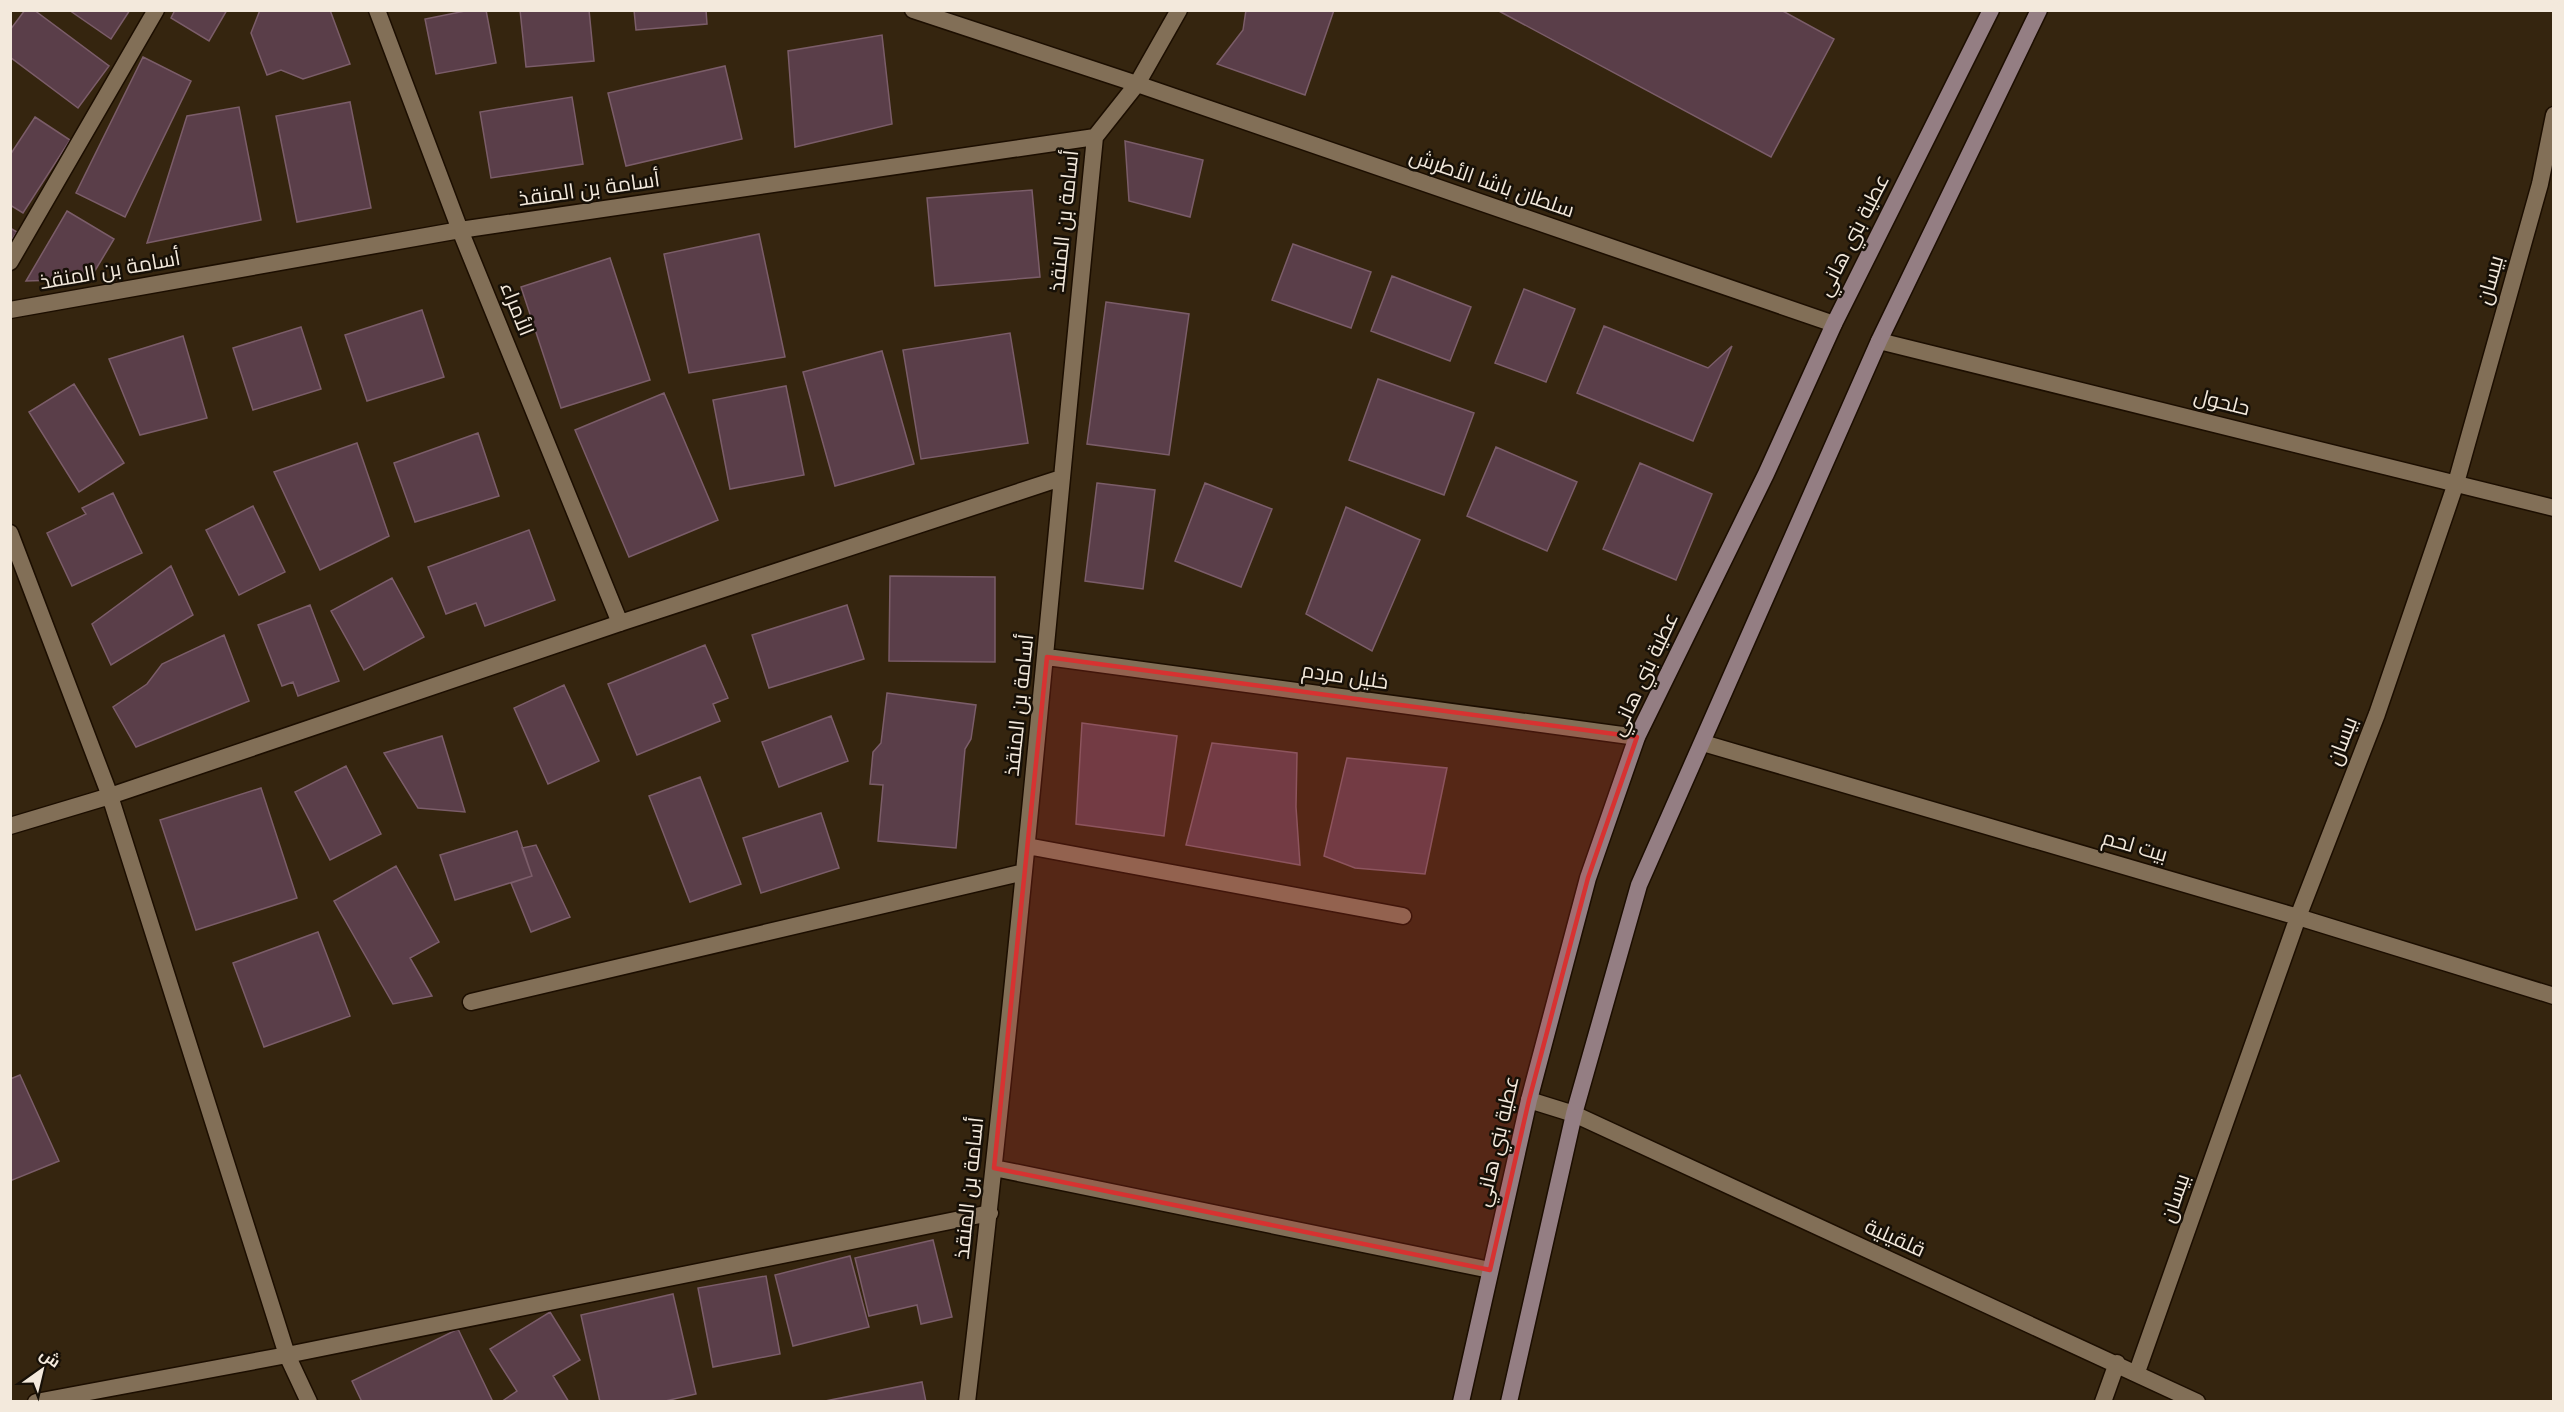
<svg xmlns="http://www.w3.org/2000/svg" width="2564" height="1412" font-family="Lora,Cairo,serif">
<rect width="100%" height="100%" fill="#35250f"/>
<path fill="#5a3e49" stroke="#7b5d69" stroke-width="1.5" d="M25 10H34L109 66 78 108 10 57V30Z
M69 10H130L111 39Z
M175 10H227L209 41 171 18Z
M260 10H330L350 64 303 79 281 70 267 75 251 33Z
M470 10H486L496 63 436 74 425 19Z
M520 10H589L594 61 526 67Z
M634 10H706L707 24 636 30Z
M1334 10 1305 95 1217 64 1243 30 1246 10Z
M1497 10H1781L1834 39 1771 157Z
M882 35 892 124 795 147 788 51Z
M143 57 191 81 125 217 76 193Z
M725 66 742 139 626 166 608 93Z
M572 97 583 164 491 178 480 112Z
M350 102 371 208 297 222 276 116Z
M239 107 261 220 147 243 187 116Z
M35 117 70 140 23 213 10 205V155Z
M1125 141 1203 160 1190 217 1129 201Z
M1032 190 1040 277 935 286 927 198Z
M67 211 114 239 90 279 26 281Z
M10 228 17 232 10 243Z
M759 234 785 357 689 373 664 254Z
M1293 244 1371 272 1351 328 1272 300Z
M610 258 650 380 561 408 521 287Z
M1392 276 1471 307 1450 361 1371 331Z
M1524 289 1575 309 1546 382 1495 363Z
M1106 302 1189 314 1169 455 1087 444Z
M422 310 444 377 367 401 345 335Z
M1604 326 1708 368 1732 346 1693 441 1577 393Z
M301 327 321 389 253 410 233 348Z
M1010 333 1028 443 921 459 903 350Z
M183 336 207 418 140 435 109 359Z
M882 351 914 464 835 486 803 372Z
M1378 379 1474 413 1444 495 1349 460Z
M74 384 124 463 79 492 29 412Z
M786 386 804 475 730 489 713 400Z
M664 393 718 520 629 557 575 430Z
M478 433 499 496 415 522 394 463Z
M357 443 389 536 320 570 274 472Z
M1496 447 1577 482 1547 551 1467 516Z
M1640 463 1712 494 1676 580 1603 549Z
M1097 483 1155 490 1143 589 1085 581Z
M1205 483 1272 509 1241 587 1175 561Z
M113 493 142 553 72 586 47 533 86 514 82 508Z
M253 506 285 572 239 595 206 530Z
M1346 507 1420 540 1372 651 1306 614Z
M529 530 555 600 485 626 476 603 446 614 428 567Z
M171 566 193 615 111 665 92 624Z
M890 576 995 577V662L889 661Z
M392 578 424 637 364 670 331 611Z
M310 605 339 681 298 696 293 682 282 686 258 625Z
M847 605 864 659 769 688 752 635Z
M224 635 249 701 136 747 113 707 147 684 162 664Z
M705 645 728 698 713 704 720 721 637 755 608 684Z
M564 685 599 761 548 784 514 708Z
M887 693 976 705 971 739 965 749 956 848 878 841 883 785 870 784 873 752 881 743Z
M831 716 848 761 779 787 762 742Z
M1082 723 1177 736 1164 836 1076 824Z
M442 736 465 812 418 808 384 753Z
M1212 743 1297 753 1296 807 1300 865 1186 845Z
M1347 758 1447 768 1425 874 1355 868 1324 856Z
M346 766 381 834 330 860 295 792Z
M700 777 741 884 690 902 649 796Z
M261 788 297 898 196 930 160 820Z
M821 813 839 868 761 893 743 838Z
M517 831 532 876 455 900 440 855Z
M536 845 570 917 531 932 511 883 532 876 522 848Z
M396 866 439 942 410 958 432 996 393 1004 334 901Z
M318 932 350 1016 264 1047 233 963Z
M20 1075 59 1161 10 1181V1079Z
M933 1240 952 1317 921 1324 917 1305 869 1316 855 1258Z
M850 1256 869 1327 793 1346 775 1275Z
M766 1276 780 1354 713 1367 698 1288Z
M673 1294 696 1394 661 1402H600L581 1315Z
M550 1312 580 1360 553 1376 569 1402H501L517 1391 490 1349Z
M458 1329 493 1402H362L352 1381Z
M922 1382 926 1402H820Z"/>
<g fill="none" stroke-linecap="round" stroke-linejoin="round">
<g stroke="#1c0e00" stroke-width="19">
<path id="minor" d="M377 10 460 230 620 623
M913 10 1137 84 1834 324
M1095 137 1137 84 1179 10
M10 262 156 10
M10 310 460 230 1095 137
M1879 341 2554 508
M10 533 110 796 287 1355 309 1402
M1047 657 1637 737
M1703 743 2298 917 2554 996
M10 826 110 796 620 623 1061 478
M1027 846 1403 916
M471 1002 1024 872
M1529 1100 1574 1114 2197 1402
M994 1168 1490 1270
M2137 1372 2298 917 2377 714 2456 483 2540 184 2554 115
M36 1402 287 1355 990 1213
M967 1402C1017 981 1053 559 1095 137
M2103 1402 2117 1363"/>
</g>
<g stroke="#1c0e00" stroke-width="19">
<path id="secondary" d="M1461 1402 1529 1100 1588 878 1637 737 1766 474 1834 324 1991 10
M1509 1402 1574 1114 1639 885 1879 341 2039 10"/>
</g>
<use href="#minor" stroke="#826f57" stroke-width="16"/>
<use href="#secondary" stroke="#947e83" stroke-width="16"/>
</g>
<path fill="#d73231" fill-opacity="0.2" stroke="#d73231" stroke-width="4.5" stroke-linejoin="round" d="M1047 657 1637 737 1588 878 1529 1100 1490 1270 994 1168Z"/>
<g text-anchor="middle" stroke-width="5" stroke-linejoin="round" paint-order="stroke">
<g font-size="21" fill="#f3e9dc" stroke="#171007">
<text transform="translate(1492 183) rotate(19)" y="7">سلطان باشا الأطرش</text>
<text transform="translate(589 189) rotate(-8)" y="7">أسامة بن المنقذ</text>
<text transform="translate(1064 221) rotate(-84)" y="7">أسامة بن المنقذ</text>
<text transform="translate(1853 235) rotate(-63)" y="7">عطية بني هاني</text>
<text transform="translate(110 270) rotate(-10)" y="7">أسامة بن المنقذ</text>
<text transform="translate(2490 280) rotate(-74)" y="7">بيسان</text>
<text transform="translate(517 309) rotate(68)" y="7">الأمراء</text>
<text transform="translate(2222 402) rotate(14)" y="7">حلحول</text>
<text transform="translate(1644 674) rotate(-65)" y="7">عطية بني هاني</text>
<text transform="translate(1345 676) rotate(8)" y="7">خليل مردم</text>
<text transform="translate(1019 705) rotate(-84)" y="7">أسامة بن المنقذ</text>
<text transform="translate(2342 741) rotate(-69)" y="7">بيسان</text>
<text transform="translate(2135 846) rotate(16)" y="7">بيت لحم</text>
<text transform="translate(1497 1141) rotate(-77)" y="7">عطية بني هاني</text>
<text transform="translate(969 1188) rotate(-84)" y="7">أسامة بن المنقذ</text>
<text transform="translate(2175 1198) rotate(-71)" y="7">بيسان</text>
<text transform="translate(1895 1238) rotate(24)" y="7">قلقيلية</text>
</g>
</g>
<rect width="2564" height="1412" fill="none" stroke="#f3e9dc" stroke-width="24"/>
<g transform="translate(42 1370) rotate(34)" stroke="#171007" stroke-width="4.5" paint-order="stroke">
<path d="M0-4.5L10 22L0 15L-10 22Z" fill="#f3e9dc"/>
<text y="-9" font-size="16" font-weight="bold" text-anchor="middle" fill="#f3e9dc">ش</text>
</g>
</svg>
